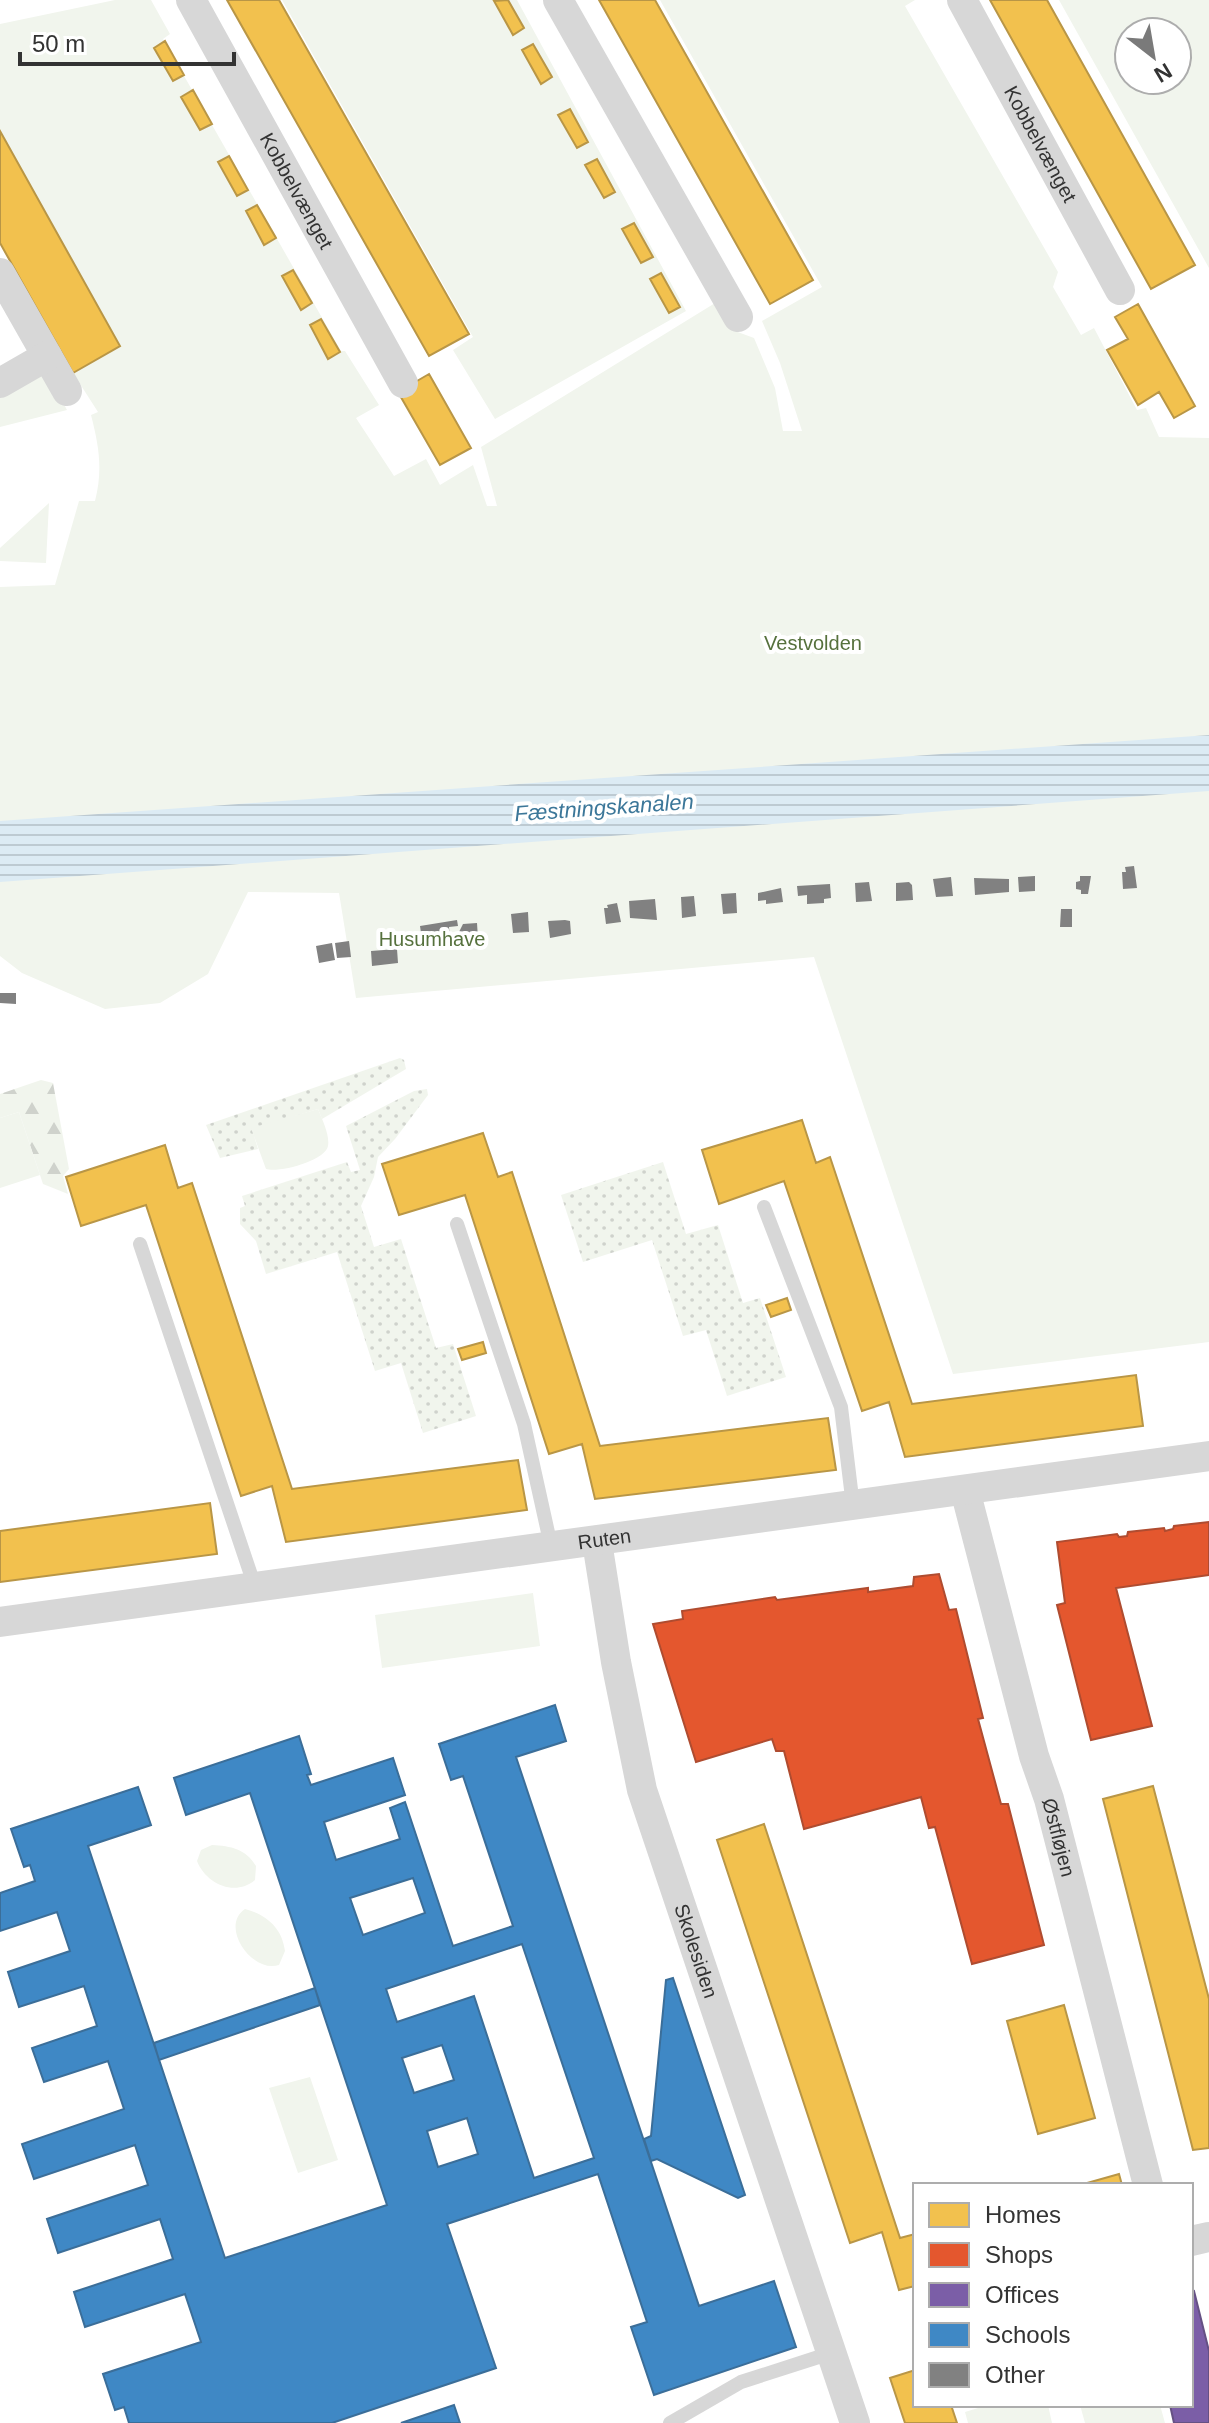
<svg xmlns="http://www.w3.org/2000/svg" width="1209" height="2423" font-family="Arial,sans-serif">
<defs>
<pattern id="grass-dots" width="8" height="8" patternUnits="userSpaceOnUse" patternTransform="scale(2)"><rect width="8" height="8" fill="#f1f5ed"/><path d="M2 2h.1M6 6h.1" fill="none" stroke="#cfd2cc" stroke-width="1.8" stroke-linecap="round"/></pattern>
<pattern id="forest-firs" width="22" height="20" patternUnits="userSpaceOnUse" patternTransform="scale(2)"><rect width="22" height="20" fill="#f1f5ed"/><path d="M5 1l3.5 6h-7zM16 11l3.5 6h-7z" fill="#cfd2cc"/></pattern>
<pattern id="water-rules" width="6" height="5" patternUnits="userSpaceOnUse" patternTransform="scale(2)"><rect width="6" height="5" fill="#dcebf4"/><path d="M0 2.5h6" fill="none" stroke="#bdcad2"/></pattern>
</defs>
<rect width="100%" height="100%" fill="#fff"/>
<path fill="url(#grass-dots)" d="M400 1058 404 1060 406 1069 322 1119 318 1109 252 1129 258 1149 220 1158 206 1125Z
M427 1089 428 1095 395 1139 378 1157 374 1177 361 1206 374 1247 401 1239 436 1348 453 1344 476 1416 423 1433 401 1363 375 1371 337 1252 266 1274 256 1241 240 1224V1208L245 1206 242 1196 347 1162 351 1172 360 1170 346 1126 414 1091Z
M663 1162 686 1234 718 1225 743 1303 760 1298 786 1377 727 1396 706 1330 683 1336 652 1240 583 1262 561 1195Z"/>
<path fill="url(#forest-firs)" d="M41 1080 53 1083 69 1169 63 1176 68 1194 43 1184 19 1112 0 1118V1094Z"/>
<path fill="#f1f5ed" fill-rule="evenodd" d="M115 0H151L170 34 163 39 341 351H345L379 405 356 418 394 476 426 459 440 485 473 465 487 506H497L481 447 720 300 735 331 754 338 775 388 783 431H802L780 363 762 321 822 287 660 0H915L905 6 1058 272 1053 287 1081 335 1094 328 1137 410 1146 408 1159 437 1209 438V1342L953 1374 814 957 356 998 339 893 248 892 208 974 160 1003 105 1009 22 973 0 956V587L55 585 79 501H95C103 470 99 446 91 415L98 412 73 373 120 346 0 131V24Z
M282 0H517L686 311 495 419 453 350 473 337Z
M1059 0H1209V268ZM1129 32H1177V80H1129Z
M43 366 67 410 0 427V389Z
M49 503 46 563 0 561V548Z
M318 1109C322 1119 330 1135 328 1146 325 1161 279 1173 266 1169L251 1128Z
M19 1112 40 1175 0 1188V1118Z
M533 1593 540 1646 382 1668 375 1615Z
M212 1845C231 1846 246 1849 256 1866L255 1880C235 1897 206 1884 197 1861L201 1850Z
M245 1909C267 1915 282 1928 285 1951L279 1965C252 1974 219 1926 245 1909Z
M310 2077 338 2160 298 2173 269 2088Z
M988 2405H1048L1052 2423H968L965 2412Z
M1080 2405H1160L1165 2423H1085Z"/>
<path fill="url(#water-rules)" d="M1209 735V791L0 882V821Z"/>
<path fill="#f2c14e" stroke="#b99646" stroke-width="2" d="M227 0H279L469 334 429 356Z
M508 0 524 28 513 35 494 1Z
M599 0H655L813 280 770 304Z
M990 0H1047L1195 265 1151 289Z
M165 41 184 75 173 81 154 48Z
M533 44 552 77 541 84 522 50Z
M193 90 212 124 200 130 181 97Z
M570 109 588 142 577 148 558 115Z
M0 131 120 346 73 373 0 243Z
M229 156 248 190 237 196 218 162Z
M597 159 615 192 604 198 585 165Z
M257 205 276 238 264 245 246 211Z
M634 223 653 257 641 263 622 229Z
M293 270 312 303 301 310 282 276Z
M661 273 680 307 669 313 650 279Z
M1138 304 1195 406 1174 418 1159 392 1138 405 1107 350 1128 339 1115 317Z
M321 319 340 352 328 359 310 325Z
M429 374 471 448 440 465 398 392Z
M802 1120 816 1163 830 1157 912 1404 1136 1375 1143 1426 905 1457 889 1402 862 1411 784 1181 719 1204 702 1150Z
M483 1133 498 1177 512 1172 600 1446 828 1418 836 1470 595 1499 582 1444 549 1454 465 1195 399 1215 382 1164Z
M165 1145 178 1188 192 1183 292 1489 518 1460 527 1510 286 1542 272 1486 241 1496 146 1205 81 1226 66 1177Z
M787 1298 791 1310 771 1317 766 1305Z
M483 1342 486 1353 462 1360 458 1349Z
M210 1503 217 1554 0 1582V1531Z
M1153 1786 1209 1999V2148L1193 2150 1103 1799Z
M764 1824 900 2238 915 2234V2286L899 2290 882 2232 850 2243 717 1840Z
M1064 2005 1095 2118 1038 2134 1007 2021Z
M1119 2174 1122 2185H1080Z
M915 2370V2405H951L957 2423H905L890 2378Z"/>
<path fill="#e4572e" stroke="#af4c30" stroke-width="2" d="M1209 1522V1575L1116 1588 1152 1726 1091 1740 1057 1605 1065 1603 1057 1542 1117 1534 1119 1537 1127 1536 1128 1532 1164 1528 1165 1531 1173 1529 1174 1526Z
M939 1574 949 1610 956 1609 983 1718 978 1719 1001 1804H1008L1044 1945 972 1964 935 1827 929 1828 921 1797 804 1829 784 1751H776L772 1739 696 1762 653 1624 683 1619 682 1611 775 1597 777 1600 868 1588V1592L913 1586 914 1577Z"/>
<path fill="#7b5ea7" stroke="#655184" stroke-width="2" d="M1194 2291 1209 2351V2423H1174L1170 2405H1191V2292Z"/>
<path fill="#3f88c5" stroke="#3b6e99" stroke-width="2" fill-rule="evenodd" d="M555 1705 566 1741 516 1757 699 2306 774 2281 796 2347 654 2395 631 2327 647 2322 598 2174 447 2224 496 2368 332 2423H129L124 2407 115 2410 103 2374 201 2342 185 2294 85 2327 74 2292 173 2259 160 2219 58 2253 47 2219 148 2185 135 2145 34 2179 22 2144 124 2109 108 2061 44 2082 32 2048 97 2026 84 1986 19 2007 8 1972 70 1951 57 1912 0 1931V1893L35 1881 30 1865 24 1867 11 1829 138 1787 151 1825 88 1846 225 2258 387 2205 250 1793 186 1815 174 1778 299 1736 311 1774 307 1775 311 1785 393 1758 405 1795 324 1822 336 1860 400 1839 390 1808 405 1802 453 1946 513 1926 463 1776 451 1780 439 1744ZM413 1878 425 1913 363 1935 350 1898ZM522 1944 594 2158 534 2178 474 1996 397 2022 386 1989ZM442 2045 454 2080 414 2093 402 2058ZM467 2118 478 2154 438 2167 427 2131Z
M673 1978 745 2195 738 2198 657 2159 651 2161 644 2139 651 2136 666 1980Z
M315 1988 320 2005 159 2060 154 2043Z
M454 2405 460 2423H401Z"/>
<path fill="#818181" d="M1134 866 1137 888 1123 889 1122 872H1126L1125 867Z
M1035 876V891L1019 892 1018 877Z
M1080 876H1091L1088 894H1081V890L1076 889V882L1080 881Z
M951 877 953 896 936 897 933 879Z
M974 878 1009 879V892L975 895Z
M869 882 872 901 856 902 855 883Z
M909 882 912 885 913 900 896 901V883Z
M830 884 831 898 824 899V903L807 904V895L798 896 797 886Z
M781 888 783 902 766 904V900L758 901V893Z
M736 893 737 913 723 914 721 894Z
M694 896 696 916 682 918 681 897Z
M655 899 657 920 630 918 629 901Z
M617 903 621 922 606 924 604 908H608L607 905Z
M1061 909H1072V927H1060Z
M528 912 529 932 513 933 511 914Z
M457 920 458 926 449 927 450 941 434 943 433 938 422 940 420 926Z
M565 920 570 921 571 934 550 938 548 921Z
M477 923 478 939 459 940V932L463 924Z
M349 941 351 957 337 958 335 943Z
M332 943 335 960 319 963 316 946Z
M397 949 398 963 372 966 371 951Z
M0 993H16V1004L0 1003Z"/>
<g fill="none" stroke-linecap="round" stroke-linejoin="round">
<path stroke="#d7d7d7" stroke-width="14" d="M764 1207 841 1407 853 1506
M457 1224 524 1424 551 1546
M140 1244 255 1587
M670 2423 741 2382 831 2353"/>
<g stroke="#d7d7d7" stroke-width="30">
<path id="s1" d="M191 0 403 383"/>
<path d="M558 0 738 317"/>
<path id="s2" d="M962 0 1120 290"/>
<path d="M0 273 67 391"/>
<path d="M0 383 47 356"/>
<path id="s3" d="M965 1490 1034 1756 1049 1799 1148 2185"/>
<path id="s4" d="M597 1542 616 1662 642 1790 855 2423"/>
<path id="s5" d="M0 1622 1209 1456"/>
<path d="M1191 2241 1209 2237"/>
</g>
</g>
<g text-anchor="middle" stroke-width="8" stroke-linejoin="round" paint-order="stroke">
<g font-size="20" fill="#333" stroke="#fff">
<text dy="7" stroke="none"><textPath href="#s2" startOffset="164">Kobbelvænget</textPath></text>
<text dy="7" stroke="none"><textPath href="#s1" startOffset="218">Kobbelvænget</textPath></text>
<text dy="7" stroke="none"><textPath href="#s5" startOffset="610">Ruten</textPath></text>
<text dy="7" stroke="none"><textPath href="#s3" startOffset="360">Østfløjen</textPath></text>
<text dy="7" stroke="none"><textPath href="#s4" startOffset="422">Skolesiden</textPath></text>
</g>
<g font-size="20" fill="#56713d" stroke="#fff">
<text x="813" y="650">Vestvolden</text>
<text x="432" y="946">Husumhave</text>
</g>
<g font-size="22" font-style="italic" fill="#3c7799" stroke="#fff">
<text transform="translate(604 807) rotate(-4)" y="8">Fæstningskanalen</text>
</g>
</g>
<rect x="913" y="2183" width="280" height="224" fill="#ffffff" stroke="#adadad" stroke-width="2"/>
<rect x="929" y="2203" width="40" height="24" fill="#f2c14e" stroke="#adadad" stroke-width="2"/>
<text x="985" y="2223" font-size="24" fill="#333333">Homes</text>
<rect x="929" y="2243" width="40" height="24" fill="#e4572e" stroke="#adadad" stroke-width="2"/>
<text x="985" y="2263" font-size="24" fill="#333333">Shops</text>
<rect x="929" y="2283" width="40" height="24" fill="#7b5ea7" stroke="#adadad" stroke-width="2"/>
<text x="985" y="2303" font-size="24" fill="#333333">Offices</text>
<rect x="929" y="2323" width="40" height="24" fill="#3f88c5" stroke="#adadad" stroke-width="2"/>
<text x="985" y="2343" font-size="24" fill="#333333">Schools</text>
<rect x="929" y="2363" width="40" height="24" fill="#818181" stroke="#adadad" stroke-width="2"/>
<text x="985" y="2383" font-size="24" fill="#333333">Other</text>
<g transform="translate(1153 56) rotate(149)"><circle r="38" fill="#ffffff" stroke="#adadad" stroke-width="2"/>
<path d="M0-6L14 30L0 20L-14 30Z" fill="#7a7a7a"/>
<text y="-12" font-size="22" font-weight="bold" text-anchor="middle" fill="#333333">N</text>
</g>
<path d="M20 52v12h214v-12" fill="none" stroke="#333333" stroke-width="4"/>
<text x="32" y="52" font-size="24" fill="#333333" stroke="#ffffff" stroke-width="6" paint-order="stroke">50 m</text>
</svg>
